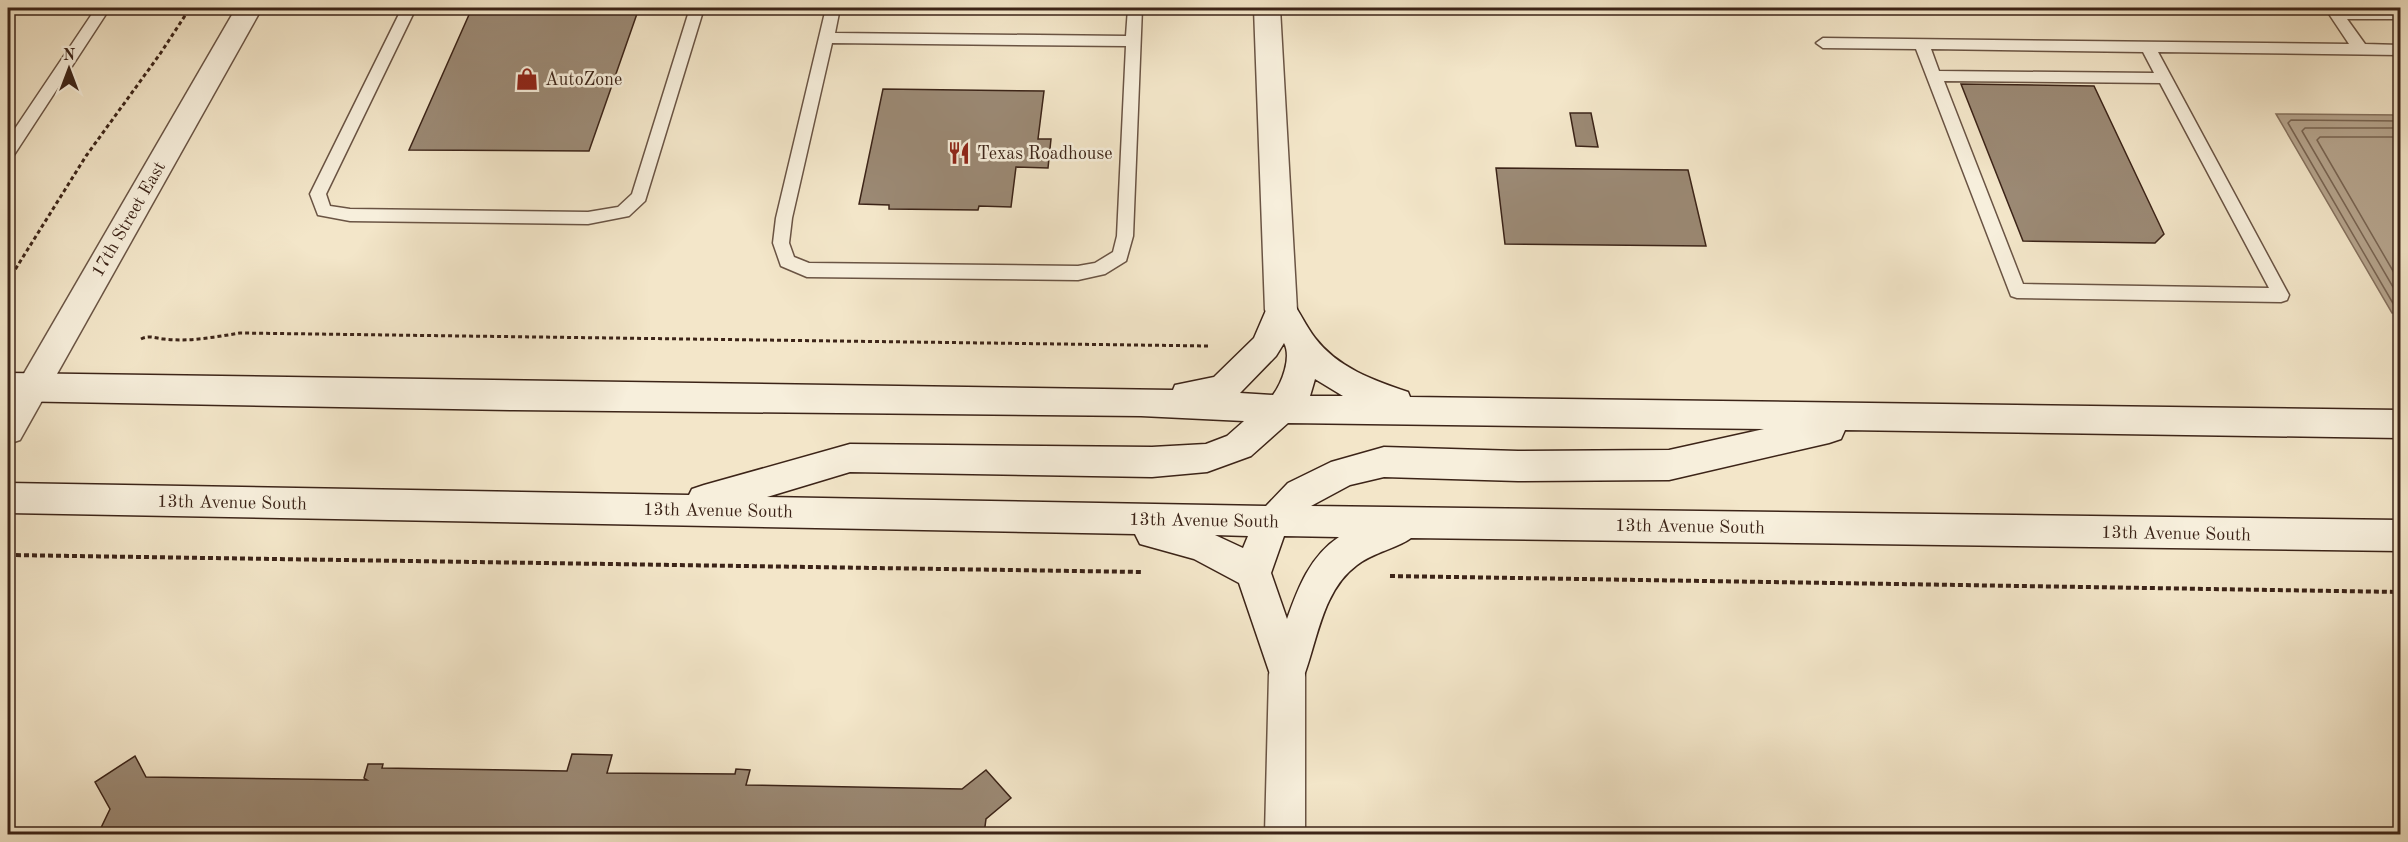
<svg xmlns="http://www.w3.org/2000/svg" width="2408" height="842" font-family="'Old Standard TT',serif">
<rect width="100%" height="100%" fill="#f3e6c9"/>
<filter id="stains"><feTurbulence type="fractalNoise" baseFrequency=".00333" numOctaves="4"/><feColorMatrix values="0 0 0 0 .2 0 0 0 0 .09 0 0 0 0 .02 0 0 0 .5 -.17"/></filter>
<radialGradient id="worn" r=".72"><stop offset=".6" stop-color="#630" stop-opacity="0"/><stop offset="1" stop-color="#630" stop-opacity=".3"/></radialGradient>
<path fill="#b5a48d" stroke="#85715e" stroke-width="1.5" d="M2276 114 2400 115V313H2392Z"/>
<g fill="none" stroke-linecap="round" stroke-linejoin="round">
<path stroke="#786452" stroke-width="1.5" d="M2400 121 2291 120 2288 123 2394 305 2400 307
M2400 128H2305L2302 131 2400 299
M2400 137H2320L2317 140 2400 283"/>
</g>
<path fill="#9b8974" stroke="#3c2418" stroke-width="1.5" d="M472 8H639L589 151 409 150Z
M1961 84 2094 86 2164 234 2155 243 2023 241Z
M883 89 1044 91 1038 139H1051L1048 168 1016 167 1011 207 979 206 978 210 889 209V205L859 204Z
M1570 113H1591L1598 147 1576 146Z
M1496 168 1688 170 1706 246 1505 244Z
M572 754 612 755 607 773 735 774 736 769 750 770 746 785 962 789 986 770 1011 798 986 819 984 834H98L110 809 95 782 135 756 146 777 367 780 364 778 368 764H383L382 768 567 771Z"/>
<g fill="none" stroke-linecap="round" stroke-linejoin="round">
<g stroke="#6a5444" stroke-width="3">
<path id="service" d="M96 8H110L14 155 8 157V139Z
M402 8H416L326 194 330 206 350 209 588 212 618 207 632 194 690 8H704L645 201 629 216 588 224 350 221 318 215 310 194Z
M826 8H840L835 33 1126 36 1128 8H1142L1133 236 1126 261 1105 274 1078 280 807 277 781 266 773 243 776 218ZM832 43 1126 46 1117 236 1113 252 1095 263 1078 266 809 263 794 257 789 243 792 218Z
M2336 9H2400V19H2347L2365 44 2400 45V55L2158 52 2289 295 2287 300 2281 302 2017 298 2011 296 1916 49 1823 48 1816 43 1823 38 2349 44 2329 14ZM1931 49 2143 52 2154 73 1939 71ZM1944 81 2160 83 2269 288 2023 284Z"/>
</g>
<g stroke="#6a5444" stroke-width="3">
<path id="minor" d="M1254 8H1280L1297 310 1292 319 1281 323 1270 319 1265 310Z
M1287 656 1300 662 1305 674V834H1265L1269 674 1274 662Z"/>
</g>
<g stroke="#6a5444" stroke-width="3">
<path id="tertiary" d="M236 8H262L20 440 8 444V401Z"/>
</g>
<g stroke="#3c2418" stroke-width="3">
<path id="secondary" d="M1281 297 1292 301C1300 313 1306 326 1315 338 1338 368 1373 380 1408 392L1410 397 2400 410V438L1845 430 1841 439 1829 443 1669 480 1518 481 1384 477 1350 485 1311 506 2400 520V551L1411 538C1398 548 1374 552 1357 565 1320 592 1317 647 1300 686L1287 692 1274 686 1239 583 1194 559 1140 544 1135 534 8 513V483L689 495 692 489 704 485 850 444 1152 447 1206 444 1227 436 1244 421 1141 416 514 410 8 401V373L1173 390 1175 385 1214 377 1254 338 1270 301ZM1284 343C1292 357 1282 383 1273 395L1240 393 1276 356ZM1315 379 1343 396H1310ZM1288 423 1764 429 1669 450 1518 451 1384 447 1331 462 1288 483 1266 506 767 497 850 472 1152 477 1207 472 1251 456ZM1215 535 1248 536 1243 548ZM1284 536 1339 537C1310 556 1298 588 1287 619L1271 573Z"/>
</g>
<path stroke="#3c2418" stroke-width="3" stroke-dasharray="4 3" stroke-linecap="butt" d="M8 281 86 156 160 54 190 8
M141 339C149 335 155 338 164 339 189 342 215 337 240 333L1209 346"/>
<path stroke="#3c2418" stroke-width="4" stroke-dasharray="5 3" stroke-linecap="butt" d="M8 555 1143 572
M1390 576 2400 592"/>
<use href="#service" fill="#f7efdc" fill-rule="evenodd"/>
<use href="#minor" fill="#f7efdc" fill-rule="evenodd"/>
<use href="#tertiary" fill="#f7efdc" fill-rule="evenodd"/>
<use href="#secondary" fill="#f7efdc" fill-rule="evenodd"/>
</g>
<defs>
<g id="shop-bare" transform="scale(1.8)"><path d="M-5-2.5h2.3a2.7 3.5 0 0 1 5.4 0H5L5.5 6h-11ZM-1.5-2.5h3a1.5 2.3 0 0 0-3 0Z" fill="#8f2418" stroke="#f7efdc" stroke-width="2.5" paint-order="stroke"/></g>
<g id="restaurant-bare" transform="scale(1.8)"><path d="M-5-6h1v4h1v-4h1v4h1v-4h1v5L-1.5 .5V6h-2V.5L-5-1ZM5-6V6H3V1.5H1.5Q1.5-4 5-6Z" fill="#8f2418" stroke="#f7efdc" stroke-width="2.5" paint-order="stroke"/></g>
</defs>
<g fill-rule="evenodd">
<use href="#shop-bare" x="527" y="79"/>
<use href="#restaurant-bare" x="959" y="153"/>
</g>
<g text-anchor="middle" stroke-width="5" stroke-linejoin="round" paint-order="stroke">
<g font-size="18" fill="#3c2418" stroke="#f7efdc" text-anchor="start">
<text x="545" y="85">AutoZone</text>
<text x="977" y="159">Texas Roadhouse</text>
</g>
<g font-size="18" fill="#3c2418" stroke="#f7efdc">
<text transform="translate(128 219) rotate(-60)" y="6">17th Street East</text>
<text transform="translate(232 502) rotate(1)" y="6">13th Avenue South</text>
<text transform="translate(718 510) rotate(1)" y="6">13th Avenue South</text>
<text transform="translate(1204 520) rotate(1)" y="6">13th Avenue South</text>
<text transform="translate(1690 526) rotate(1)" y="6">13th Avenue South</text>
<text transform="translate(2176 533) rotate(1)" y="6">13th Avenue South</text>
</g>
</g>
<rect width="2408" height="842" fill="none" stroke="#f3e6c9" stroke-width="30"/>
<rect x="9" y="9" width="2390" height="824" fill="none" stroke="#3c2418" stroke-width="3"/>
<rect x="15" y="15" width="2378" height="812" fill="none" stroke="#3c2418" stroke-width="1.5"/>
<g transform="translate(69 69)" stroke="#f7efdc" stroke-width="4.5" paint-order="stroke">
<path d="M0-4.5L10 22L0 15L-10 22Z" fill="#3c2418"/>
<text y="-9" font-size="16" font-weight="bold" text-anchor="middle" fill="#3c2418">N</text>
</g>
<rect width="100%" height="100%" filter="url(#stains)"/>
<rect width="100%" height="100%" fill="url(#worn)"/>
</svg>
